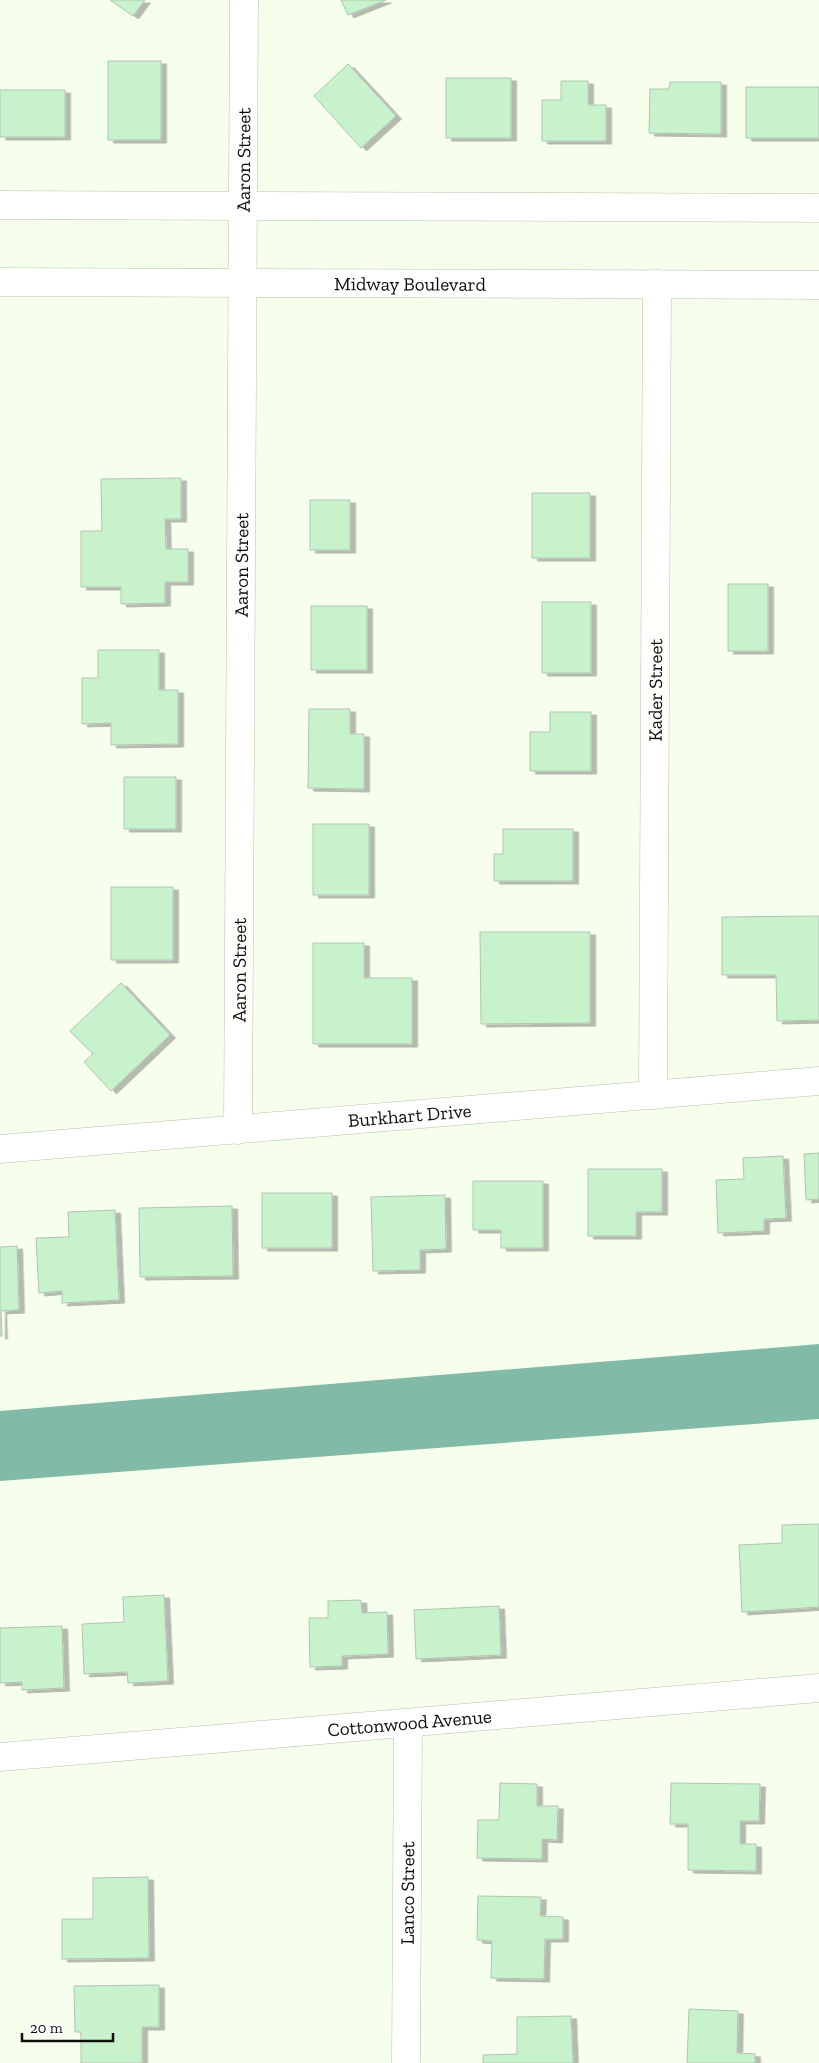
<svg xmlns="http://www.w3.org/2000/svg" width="819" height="2063" font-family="'Zilla Slab',serif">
<defs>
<filter id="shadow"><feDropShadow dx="5.5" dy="3" stdDeviation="0" flood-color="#0004"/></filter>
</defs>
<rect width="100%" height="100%" fill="#f6feec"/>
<path fill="#81baa6" d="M819 1344V1419L0 1481V1411Z"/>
<path fill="#c7f2cc" stroke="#b1c4b3" filter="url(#shadow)" d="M110 0H145L133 16Z
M341 0H386L348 15Z
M108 61H161V140H108Z
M348 64 396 116 361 148 314 96Z
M446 78H511V138H446Z
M561 81H588V105H606V141H542V100H561Z
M670 82H721V134L649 133 650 89H669Z
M746 87H819V138H746Z
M0 90H65V137H0Z
M181 478V519H165L166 549H188V582H165V603L121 604V587H81V531H102L101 479Z
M532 493H590V558H532Z
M310 500H350V550H310Z
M728 584H768V651H728Z
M542 602H591V673H542Z
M311 606H367V670H311Z
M98 650H159V690H178V744L111 745V723L82 724V678H98Z
M309 709H350V734H364V789L308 788Z
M550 712H591V771H530V732H550Z
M124 777H176V829H124Z
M313 824H369V895H313Z
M503 829H573V881H494V854H503Z
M111 887H173V960H111Z
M819 916V1020L777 1021 776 975H722V917Z
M480 932H590V1023L481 1024Z
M313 943H364V978H412V1044H313Z
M121 983 170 1035 111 1091 84 1062 93 1054 70 1031Z
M819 1153V1199L806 1200 804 1154Z
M783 1156 786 1218 764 1219V1231L718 1233 716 1180 744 1179 743 1158Z
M588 1169H662V1212H636V1236H588Z
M473 1181H543V1248H501V1230H473Z
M262 1193H332V1248H262Z
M445 1195 446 1249 420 1250V1270L373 1271 371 1197Z
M232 1206 233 1276 140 1277 139 1208Z
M115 1210 119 1300 62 1303V1291L39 1293 36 1238 69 1237 68 1212Z
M17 1246 19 1310 1 1311 2 1336H0V1247Z
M819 1524V1607L742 1612 739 1545 782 1543V1525Z
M164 1595 168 1681 128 1683 127 1672 84 1674 82 1624 124 1622 123 1597Z
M361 1600 362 1613 387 1612 388 1654 342 1656V1666L310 1667 309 1618H328V1601Z
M499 1606 501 1655 416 1659 414 1610Z
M62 1626 64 1688 22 1690V1682L0 1683V1628Z
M500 1783 537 1784V1806H558L557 1840 542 1839V1859L477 1858 478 1820H499Z
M671 1783 760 1784 759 1821H740V1844H756V1871L688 1870V1824H670Z
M148 1877 149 1958 62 1959V1919H93V1878Z
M478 1896 541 1897 540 1916 563 1917V1939H545L544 1979 491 1978 492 1941 477 1940Z
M159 1985V2027H142V2063H81V2032H75L74 1986Z
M689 2009 738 2011 737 2053 755 2054V2063H687Z
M571 2016 573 2063H483V2055L517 2054V2017Z"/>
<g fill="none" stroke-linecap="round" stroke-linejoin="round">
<g stroke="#b9c2ac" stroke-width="29">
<g id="minor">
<path id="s1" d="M653 1095 657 284"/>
<path id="s2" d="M238 1130 244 0"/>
<path id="s3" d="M0 1149 819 1081"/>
<path id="s4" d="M0 1757 819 1688"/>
<path id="s5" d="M406 2063 408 1723"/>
</g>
</g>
<g stroke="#b9c2ac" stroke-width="29">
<g id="tertiary">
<path d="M0 205 819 208"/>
<path id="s6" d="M0 282 819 285"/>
</g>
</g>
<use href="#minor" stroke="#fff" stroke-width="28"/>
<use href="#tertiary" stroke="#fff" stroke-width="28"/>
</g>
<g text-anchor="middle" stroke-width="4" stroke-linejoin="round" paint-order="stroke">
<g font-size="19" fill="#0d1009" stroke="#fff">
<text dy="7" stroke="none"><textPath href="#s2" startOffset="970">Aaron Street</textPath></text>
<text dy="7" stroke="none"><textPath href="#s6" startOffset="410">Midway Boulevard</textPath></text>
<text dy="7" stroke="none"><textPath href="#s2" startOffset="565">Aaron Street</textPath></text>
<text dy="7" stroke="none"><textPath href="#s1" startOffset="405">Kader Street</textPath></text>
<text dy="7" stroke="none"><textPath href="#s2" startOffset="160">Aaron Street</textPath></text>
<text dy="7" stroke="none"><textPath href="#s3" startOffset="411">Burkhart Drive</textPath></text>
<text dy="7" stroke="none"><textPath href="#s4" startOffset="411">Cottonwood Avenue</textPath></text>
<text dy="7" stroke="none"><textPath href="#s5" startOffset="170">Lanco Street</textPath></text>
</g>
</g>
<path d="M22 2033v8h91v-8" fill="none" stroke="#0d1009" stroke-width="2.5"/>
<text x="30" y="2033" font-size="15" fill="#0d1009" stroke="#ffffff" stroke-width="4" paint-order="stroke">20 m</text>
</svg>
